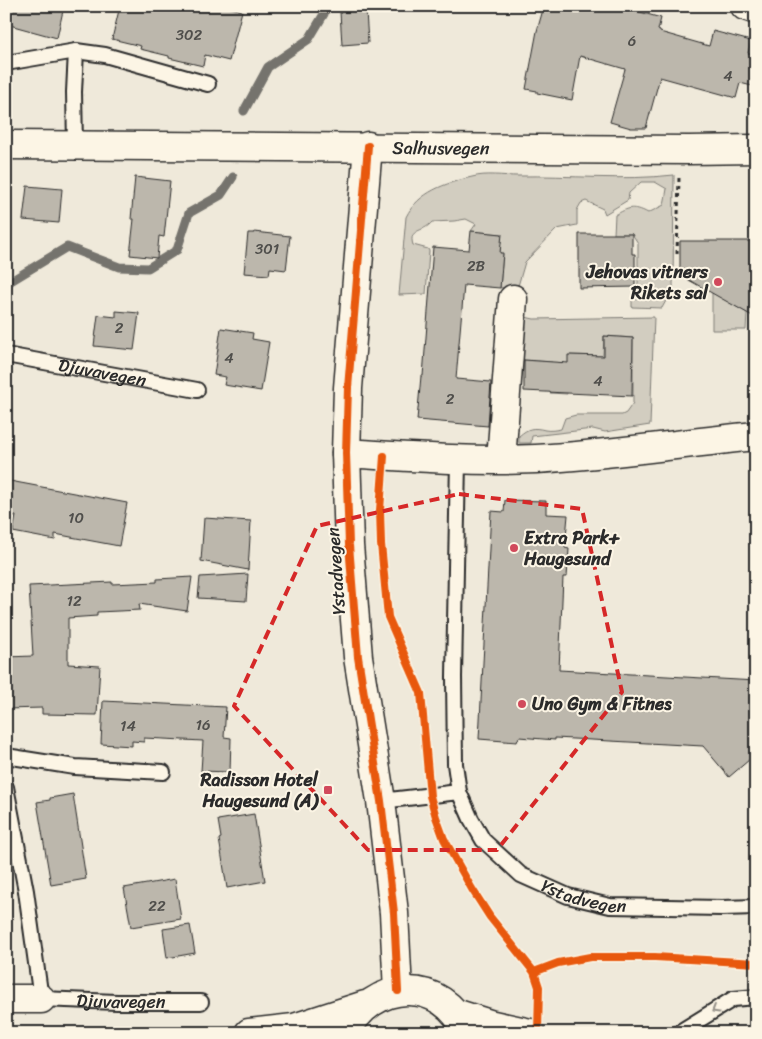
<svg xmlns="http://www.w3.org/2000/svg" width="762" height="1039" font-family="Sriracha,sans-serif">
<rect width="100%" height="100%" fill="#efe9da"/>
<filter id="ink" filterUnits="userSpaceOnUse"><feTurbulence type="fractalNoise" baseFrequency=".02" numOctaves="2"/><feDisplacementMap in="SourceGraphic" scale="10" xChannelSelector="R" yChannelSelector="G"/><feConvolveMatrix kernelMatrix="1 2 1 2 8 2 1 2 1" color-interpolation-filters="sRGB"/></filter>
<g filter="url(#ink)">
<path fill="#d2cdc0" stroke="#7e7c76" d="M674 175 673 288 662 308 632 307V300L638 299V243L632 234H614L615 215C628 208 633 205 648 213L664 205 667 189 655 182H641L629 193 628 200 605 214 603 209 586 201 581 203 577 210V225L557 229 525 262 518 286 500 288 503 254 500 253 501 234 471 231 476 224 466 219 454 221 432 222C423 233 408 228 413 245L428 249 429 251 426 294 399 295 406 217C418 192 446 183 472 177 486 173 503 176 518 176 569 175 623 181 674 175Z
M712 289H735V306L747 313 746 330H712Z
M525 317 534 319 654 317 650 425 605 432 593 429 532 436 531 443H519V436C528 428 533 427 545 430 550 431 556 430 561 429L565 418 576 415H622L626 413 633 403V338L604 336 603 356 569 355 567 394 550 393 552 362 524 360V363H520L524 318Z"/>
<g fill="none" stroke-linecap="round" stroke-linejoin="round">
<path stroke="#75736d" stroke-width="9" d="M244 111 268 67 309 39 324 14 325 6
M6 284 67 247 119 267 148 268 177 250 189 213 221 195 233 177"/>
</g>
<path fill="#bcb7ac" stroke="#2b2b2b" d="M6 6H64L57 38 6 24Z
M120 6H224L242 11 229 61 205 55 203 66 169 58V56L140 49 141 46 112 39Z
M544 6H619L661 18 658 30 660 31V32L709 46 713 31 751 41 748 53 756 56V87L740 83 736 98 660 77 646 128H631L610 122 625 69 580 56 572 100 537 93V91L526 89 537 31Z
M366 11 368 43 342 45 340 12Z
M135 177 170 181 164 237 159 236 157 258 130 255 134 219H131Z
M27 186 62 189 59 223 23 220Z
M471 231 502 234 500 253H503L500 288 464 285 456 379 491 382 488 426 417 420 421 376H423L433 247 469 250Z
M254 232 290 236 286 270 270 268 269 275 244 273 248 233H254Z
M579 234H632V254H635V287L579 288Z
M680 241H756V318L680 275Z
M116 311 139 313 134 350 94 346 98 315 116 317Z
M221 328 253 333 252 339 269 342 261 391 224 385 226 377 214 375Z
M604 336 633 338 632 396 524 391V360L568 363V355L604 356Z
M10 481 127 503 119 546 55 534V540L13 532 16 516 6 515V498Z
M505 500 546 501V514L568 515 565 548 569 549 567 577H563L559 670 756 681V754L729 777 703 746 555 738V740L519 737 517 742 479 739 491 511 504 512Z
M204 518 251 521 248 570 201 561Z
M248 574 246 601 198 598 200 577Z
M192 577 187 611 139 604 140 610 97 612V616L68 618V664L100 666 97 715 42 714V708L6 709V657L33 656 29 586 112 582V584L157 582V579Z
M103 701 226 707 224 737 231 738 230 772 201 771 203 741 144 738V742L132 741V746L101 744Z
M73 794 86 879 51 885 37 802 50 800V798Z
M254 814 265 881 227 888 219 839 221 838 218 820Z
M175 879 181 919 131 927 124 888Z
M190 925 195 953 167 958 163 929Z"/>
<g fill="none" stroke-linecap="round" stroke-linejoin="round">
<g stroke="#2b2b2b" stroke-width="18">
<g id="service">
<path d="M6 63 76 51 105 55 208 84"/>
<path d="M75 145 74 92 76 51"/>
<path id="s1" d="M6 355 197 390"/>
<path d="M458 460 454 677 455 764 459 792"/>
<path d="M6 756 75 767 163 772"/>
<path id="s2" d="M6 787 26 891 41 999 117 1002H201"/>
<path id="s3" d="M381 801 459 792 471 819 483 840 521 875 568 896 610 906 722 908 756 907"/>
<path d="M678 1033 733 999 756 997"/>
</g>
</g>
<g stroke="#2b2b2b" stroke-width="31">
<path id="minor" d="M745 6 756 10
M346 453C409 457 473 462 536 459 610 455 683 443 756 436
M501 460 513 299
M6 999H41"/>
</g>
<g stroke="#2b2b2b" stroke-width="31">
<path id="tertiary" d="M368 146 348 388 346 453 349 545 358 657 381 801 394 913 398 991"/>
</g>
<g stroke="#2b2b2b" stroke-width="31">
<g id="secondary">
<path id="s4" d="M6 145 689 150 756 149"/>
</g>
</g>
<g stroke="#2b2b2b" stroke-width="31">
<path id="trunk" d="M455 1013 493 1025 530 1033
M249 1033 294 1028 365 1005
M346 1033C371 979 443 975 467 1033"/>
</g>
<path stroke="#2b2b2b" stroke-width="3" stroke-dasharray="4 4" stroke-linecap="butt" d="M677 254 679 177"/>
<use href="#service" stroke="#fcf5e5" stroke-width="14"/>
<use href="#minor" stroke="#fcf5e5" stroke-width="28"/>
<use href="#tertiary" stroke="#fcf5e5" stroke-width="28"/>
<use href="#secondary" stroke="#fcf5e5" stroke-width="28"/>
<use href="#trunk" stroke="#fcf5e5" stroke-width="28"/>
<g stroke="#fcf5e5" stroke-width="11">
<path id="cycleway" d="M368 146 348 388 346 453 349 545 358 657 381 801 394 913 398 991
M384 456 380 510 381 544 388 617 421 693 430 796 436 817 444 839 472 889 490 917 534 972
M538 1033 539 987 534 972 558 963 590 957H655L756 963"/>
</g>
<use href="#cycleway" stroke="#e8590c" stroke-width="8"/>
</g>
<defs><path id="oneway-chevron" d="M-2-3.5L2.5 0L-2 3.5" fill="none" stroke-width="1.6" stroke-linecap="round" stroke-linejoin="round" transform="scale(1.25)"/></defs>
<use stroke="#949088" href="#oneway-chevron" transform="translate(715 1010) rotate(149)"/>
</g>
<path fill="none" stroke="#d62828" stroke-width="4" stroke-dasharray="10 6" stroke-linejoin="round" d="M459 494 582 509 622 692 497 850H368L234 706 317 526Z"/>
<g fill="#d1495b" stroke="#fcf5e5" stroke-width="2">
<circle cx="718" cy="282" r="5"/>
<circle cx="514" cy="548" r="5"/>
<circle cx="522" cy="704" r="5"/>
<rect x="323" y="785" width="10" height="10" rx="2.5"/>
</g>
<g text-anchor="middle" stroke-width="4" stroke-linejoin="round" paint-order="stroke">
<g font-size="15" fill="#4f4e4b">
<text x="189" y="40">302</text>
<text x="632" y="46">6</text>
<text x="728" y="81">4</text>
<text x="267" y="254">301</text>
<text x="476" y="271">2B</text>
<text x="119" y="333">2</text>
<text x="229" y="363">4</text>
<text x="598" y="386">4</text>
<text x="450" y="404">2</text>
<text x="76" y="523">10</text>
<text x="74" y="606">12</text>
<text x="203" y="730">16</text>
<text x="128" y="731">14</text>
<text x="157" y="911">22</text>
</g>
<g font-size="18" fill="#2b2b2b" stroke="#fcf5e5">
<text dy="6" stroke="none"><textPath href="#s4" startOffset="435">Salhusvegen</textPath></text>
<text dy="6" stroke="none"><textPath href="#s1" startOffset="98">Djuvavegen</textPath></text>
<text transform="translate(336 571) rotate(-94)" y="6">Ystadvegen</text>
<text dy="6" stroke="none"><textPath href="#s3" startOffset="251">Ystadvegen</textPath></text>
<text dy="6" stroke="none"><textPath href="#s2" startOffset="295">Djuvavegen</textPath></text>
</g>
<g font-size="18" font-weight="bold" fill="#2b2b2b" stroke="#fcf5e5" text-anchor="end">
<text x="708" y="278">Jehovas vitners<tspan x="708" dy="21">Rikets sal</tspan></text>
<text x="524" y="544" text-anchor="start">Extra Park+<tspan x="524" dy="21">Haugesund</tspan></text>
<text x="532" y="710" text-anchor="start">Uno Gym &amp; Fitnes</text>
<text x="318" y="786">Radisson Hotel<tspan x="318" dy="21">Haugesund (A)</tspan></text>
</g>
</g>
<rect width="762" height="1039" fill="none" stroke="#fcf5e5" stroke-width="25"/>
<rect x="12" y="12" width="737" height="1014" fill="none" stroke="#2b2b2b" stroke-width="2" filter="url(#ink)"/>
</svg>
